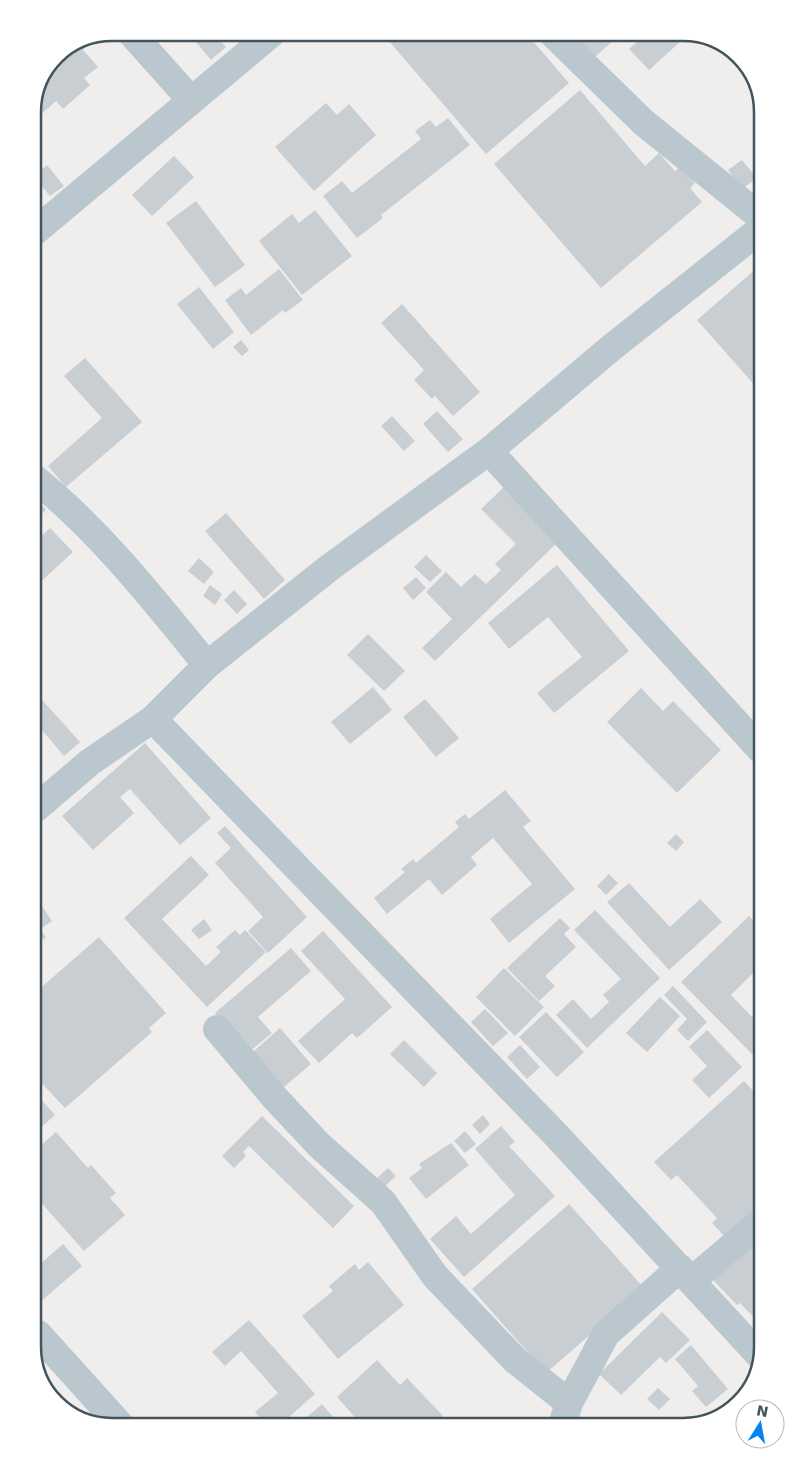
<svg xmlns="http://www.w3.org/2000/svg" width="795" height="1459" font-family="'DejaVu Sans',sans-serif">
<rect width="100%" height="100%" fill="#f0eded"/>
<path fill="#c9ced3" d="M208 33H213L226 47 211 60 196 42Z
M382 33H526L569 83 486 154Z
M563 33H622L589 62Z
M647 33H690L649 70 629 49Z
M84 44 86 46 83 50 98 67 84 78 90 85 63 109 56 101 33 122V108L56 56Z
M721 45 731 49 746 68 744 69Z
M580 90 645 166 659 153 675 171 680 167 695 183 690 188 702 202 601 288 494 164Z
M326 103 337 115 349 104 376 135 314 191 275 147Z
M448 118 470 145 381 215 383 218 357 238 323 196 342 181 352 193 421 139 415 131 430 120 436 127Z
M174 156 194 177 152 216 132 195Z
M742 160 757 178 742 189 728 170Z
M47 165 64 186 50 196 33 176Z
M196 201 245 265 215 287 166 223Z
M315 210 352 256 302 295 259 241 292 214 299 223Z
M757 268 758 389 697 320Z
M279 269 303 300 285 313 283 310 251 335 225 300 241 288 246 295Z
M199 287 234 332 213 349 177 304Z
M402 304 480 392 453 416 435 396 432 399 414 380 424 370 381 323Z
M241 340 249 350 242 356 233 347Z
M85 358 142 422 66 487 48 466 102 418 64 376Z
M437 411 463 439 448 452 423 424Z
M392 416 415 441 404 451 381 426Z
M504 487 558 542 435 661 422 648 452 619 426 592 446 572 461 587 475 574 486 584 501 570 495 564 516 544 481 509Z
M35 497 46 510 35 520Z
M226 513 285 580 264 599 205 531Z
M50 528 73 552 35 587V542Z
M426 555 442 571 430 582 414 567Z
M199 558 214 572 204 584 188 571Z
M557 565 629 651 554 713 537 693 582 657 548 617 509 649 488 623Z
M416 577 426 588 413 600 403 588Z
M210 585 222 594 215 605 203 596Z
M234 590 247 604 237 614 224 600Z
M368 634 405 671 384 691 347 655Z
M373 687 392 710 350 744 331 722Z
M641 688 663 711 673 701 721 750 677 793 607 722Z
M35 692 80 742 64 756 36 723Z
M425 699 459 738 436 757 403 717Z
M145 743 211 818 180 845 130 789 120 797 134 813 93 850 62 816Z
M505 790 531 821 523 827 575 889 509 943 490 919 532 884 493 838 471 857 477 865 442 895 429 879 387 914 374 898 405 872 401 869 413 859 416 863 459 827 455 822 465 814 469 819Z
M225 826 307 917 268 953 248 931 263 917 215 863 231 848 217 833Z
M676 834 684 842 676 851 667 843Z
M191 856 209 875 162 919 206 966 221 952 216 947 235 930 240 935 245 930 266 952 207 1007 124 918Z
M609 874 618 883 606 895 597 886Z
M629 883 670 927 700 899 722 922 669 970 607 902Z
M36 897 52 921 40 929 46 937 37 944Z
M595 910 660 978 587 1048 556 1015 573 999 591 1019 609 1002 603 995 621 979 574 930Z
M749 916 760 928 761 969 759 967 731 995 752 1017 761 1009V1047L753 1055 681 982Z
M560 918 570 928 564 934 576 947 545 976 555 986 539 1001 507 968Z
M204 919 212 930 199 939 191 930Z
M323 931 392 1007 357 1038 352 1033 319 1063 298 1041 345 999 301 951Z
M99 937 166 1013 149 1028 152 1032 65 1108 37 1078V991Z
M291 948 311 971 258 1017 272 1033 249 1052 215 1013Z
M504 968 544 1007 515 1036 476 997Z
M673 986 707 1022 688 1041 677 1030 687 1019 664 995Z
M660 997 680 1016 647 1052 626 1033Z
M485 1009 508 1033 493 1046 471 1022Z
M546 1012 584 1052 557 1077 519 1037Z
M280 1028 311 1064 284 1087 253 1052Z
M707 1030 742 1067 709 1098 692 1080 707 1066 689 1047Z
M404 1040 437 1073 424 1087 390 1054Z
M520 1045 540 1067 527 1079 507 1057Z
M744 1081 761 1099 762 1204 725 1237 712 1223 717 1218 677 1175 671 1180 654 1162Z
M37 1095 55 1115 38 1130Z
M483 1115 490 1124 480 1134 472 1125Z
M262 1116 354 1206 333 1228 249 1146 243 1152 246 1156 234 1168 222 1156Z
M501 1126 515 1142 509 1146 555 1196 464 1277 430 1239 456 1216 471 1234 515 1195 475 1149Z
M465 1131 476 1144 465 1153 454 1141Z
M56 1132 88 1168 91 1165 116 1193 110 1198 125 1215 84 1251 38 1199V1148Z
M451 1143 469 1165 426 1199 409 1178 422 1168 419 1164Z
M388 1168 396 1176 383 1188 375 1180Z
M569 1204 644 1288 546 1373 472 1289Z
M762 1236V1326L740 1303 737 1305 713 1280Z
M63 1244 82 1266 40 1302 38 1266Z
M368 1262 404 1305 338 1359 302 1316 333 1291 329 1286 355 1264 359 1270Z
M662 1312 690 1340 666 1363 660 1357 621 1395 599 1374Z
M249 1320 315 1394 280 1425H266L255 1412 278 1393 241 1351 225 1366 212 1352Z
M691 1345 728 1389 706 1407 692 1391 698 1386 675 1359Z
M377 1360 400 1385 407 1378 443 1416 435 1423 361 1424 337 1397Z
M658 1388 670 1399 659 1410 647 1399Z
M322 1404 339 1424H299Z"/>
<g fill="none" stroke-linecap="round" stroke-linejoin="round">
<path stroke="#bac7ce" stroke-width="28" d="M131 33 191 100
M552 33 643 122 757 214
M33 233 272 33
M489 451 760 749
M34 478C101 532 153 599 207 665
M153 719 557 1136 760 1356
M36 808 90 762 153 719 207 665 329 568 489 451 611 348 757 232
M217 1029 275 1098 319 1145 383 1202 435 1276 515 1360 569 1403
M691 1281 762 1221
M38 1334 121 1426
M563 1422 569 1403 606 1334 680 1268"/>
</g>
<path d="M0 0H795V1459H0ZM112 41H683A71 71 0 0 1 754 112V1347A71 71 0 0 1 683 1418H112A71 71 0 0 1 41 1347V112A71 71 0 0 1 112 41Z" fill="#fff" fill-rule="evenodd"/>
<path fill="none" stroke="#44535c" stroke-width="2.5" d="M112 41H683A71 71 0 0 1 754 112V1347A71 71 0 0 1 683 1418H112A71 71 0 0 1 41 1347V112A71 71 0 0 1 112 41Z"/>
<g transform="translate(760 1424) rotate(11)"><circle r="24" fill="#ffffff" stroke="#b4babe"/>
<path d="M0-4L9 19L0 12L-9 19Z" fill="#0783ef"/>
<text y="-8" font-size="14" font-weight="bold" text-anchor="middle" fill="#44535c">N</text>
</g>
</svg>
